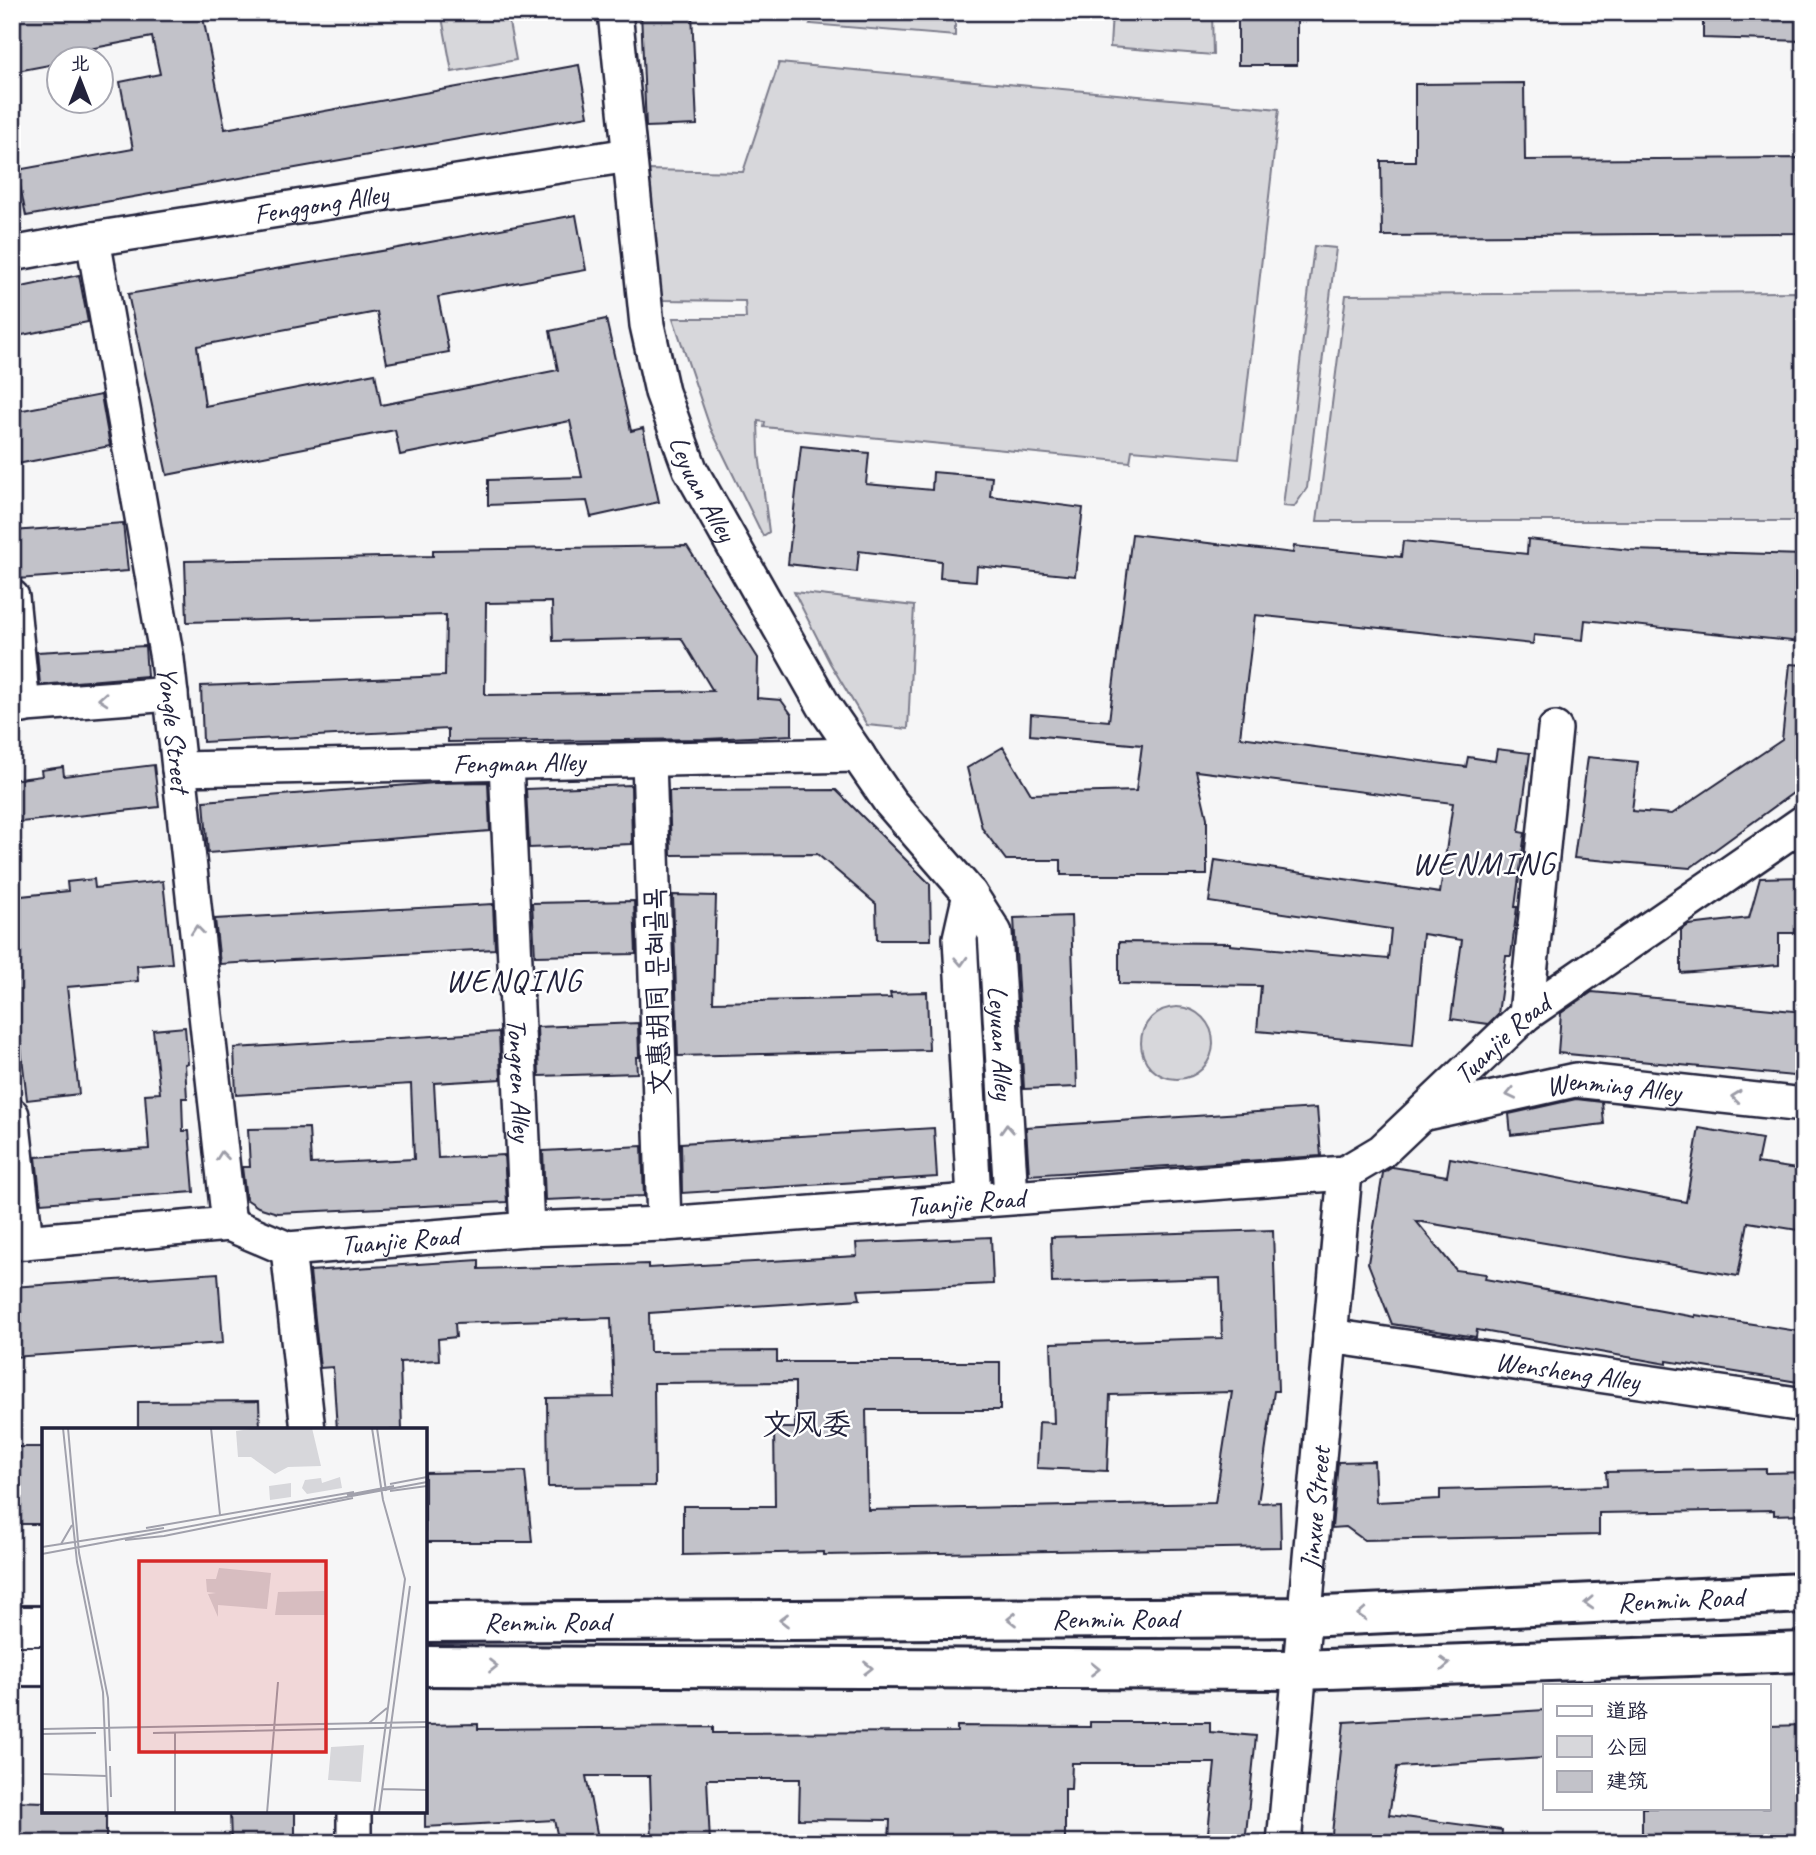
<svg xmlns="http://www.w3.org/2000/svg" width="1816" height="1855" font-family="Caveat,'LXGW WenKai TC','Poor Story',sans-serif">
<rect width="100%" height="100%" fill="#f6f6f7"/>
<filter id="ink" filterUnits="userSpaceOnUse"><feTurbulence type="fractalNoise" baseFrequency=".0143" numOctaves="2"/><feDisplacementMap in="SourceGraphic" scale="14" xChannelSelector="R" yChannelSelector="G"/><feConvolveMatrix kernelMatrix="1 2 1 2 8 2 1 2 1" color-interpolation-filters="sRGB"/></filter>
<g filter="url(#ink)">
<path fill="#d7d7db" stroke="#7c7c8b" stroke-width="2" d="M441 12H507L516 60 452 72Z
M818 12H955V36L810 24Z
M1112 12H1212L1213 55 1110 47Z
M779 63 1279 109 1239 459 1132 450 1130 462 764 427 765 422 758 421 759 454 769 532 763 536 710 427 673 318H746L745 301 662 300 651 233 647 170 743 172Z
M1314 246 1336 248 1307 488 1294 507 1283 506Z
M1804 292V521H1317L1346 295Z
M794 592 914 606 908 729 867 725 830 663Z
M1141 1043a36 36 0 1 1 72 0a36 36 0 1 1-72 0Z"/>
<path fill="#c2c2c9" stroke="#22223b" stroke-width="2" fill-rule="evenodd" d="M12 12H202L225 129 579 65 588 116 26 216 17 170 133 149 120 82 160 74 152 37 68 53 71 60H60V63L12 72Z
M641 12H692L697 125 646 127Z
M1238 12H1297V65H1238Z
M1703 12H1804V41L1703 38Z
M1524 83 1525 160 1804 158V233L1382 236 1381 161H1415V84Z
M576 215 586 270 438 297 449 352 387 363 377 312 197 346 205 406 375 373 381 405 558 370 550 331 606 319 631 431 643 428 659 502 591 517 587 501 488 505V480L582 477 570 421 400 455 395 430 167 475 128 294 387 250Z
M79 275 88 322 12 337V289Z
M101 395 110 446 12 465V412Z
M801 446 869 453 866 484 932 490 933 472 992 477 990 496 1083 508 1075 576 977 566 976 581 940 578 941 561 859 551 857 572 788 564Z
M123 523 128 571 17 579 13 531Z
M1132 534 1293 553 1294 546 1401 557 1403 541 1527 554 1528 539 1631 550 1804 555V621L1801 642 1585 620 1583 640 1534 635 1533 644 1255 615 1240 737 1466 767 1468 757 1495 761 1497 749 1530 753 1519 832 1525 833 1515 907H1517L1511 956H1506L1498 1014 1488 1024 1451 1019 1462 940 1423 934 1413 1045 1257 1031 1261 986 1119 984V942L1230 943V945L1388 959 1391 929 1209 902 1215 860 1440 893 1453 803 1196 771 1207 818V875H1061V860H1006L982 828 967 768 1003 747 1031 794 1136 791 1142 745 1030 735 1031 714 1109 721Z
M687 546 758 658 757 698 781 700 792 715V735L706 739 448 742V729L203 742 201 686 445 676 446 615 187 622 185 561 433 556V550ZM552 602 553 641 681 638 713 691 485 695 486 603Z
M145 646 147 676 40 685 37 652Z
M1790 664 1804 665V785L1690 868 1574 858 1588 757 1638 762 1632 811 1672 814 1782 740Z
M154 765 159 807 12 823V780L42 776 41 770 63 767 64 776Z
M488 782 490 831 208 853 204 801 435 783Z
M631 785 632 844 529 848 526 789Z
M836 790 930 884 931 940H877L876 904 817 854 671 855 669 791Z
M1804 877V933H1779V965L1681 973V930L1689 925 1749 918 1760 878Z
M94 879 95 888 163 881 172 963 137 966 138 981 67 987 79 1094 27 1100 12 971V897L68 891 67 882Z
M673 895 716 896 713 1002 891 998 890 993 927 992 929 1050 678 1056Z
M634 901 636 954 535 956 532 903Z
M493 904 495 949 220 964 215 919Z
M1071 916 1077 1087 1024 1089 1014 918Z
M1592 992 1804 1012V1077L1558 1053 1561 1013Z
M638 1023 639 1057H636L637 1073 539 1076 537 1027Z
M185 1027 188 1063 185 1064 187 1098H182L183 1131H189L194 1192 41 1203 36 1157 149 1149 145 1094 160 1093 153 1030Z
M499 1032 501 1079 434 1083 438 1158 504 1155 507 1202 277 1213 258 1207 246 1199 242 1167H250L248 1129 309 1128 311 1164 414 1159 411 1084 236 1095 234 1048Z
M1576 1099 1602 1102 1604 1124 1511 1135 1509 1114Z
M1317 1108 1321 1156 1029 1175 1026 1127Z
M934 1128 937 1177 682 1193 681 1143Z
M1699 1128 1762 1139 1757 1163 1804 1170V1231L1748 1222 1738 1276 1416 1221 1456 1270 1486 1274 1485 1279 1695 1317V1315L1804 1332V1383L1667 1361V1364L1477 1330 1476 1337 1392 1324 1368 1263 1383 1173 1393 1167 1447 1176 1450 1158 1686 1202Z
M642 1146 644 1196 545 1200 543 1151Z
M1273 1230 1278 1391H1274L1258 1503 1280 1502 1281 1547 824 1555V1552L683 1555V1506H775L774 1428H795V1382L654 1383 655 1486 548 1487 547 1398 614 1397 611 1318 455 1323 456 1337 438 1339 439 1360 400 1362 402 1430H337L333 1367 320 1368 310 1271 479 1260V1269L648 1264V1268L857 1256 856 1243 991 1237 993 1284 858 1290 860 1299 649 1313 650 1352 777 1351V1362H1000V1410H866L868 1510 1215 1503 1232 1392 1110 1395 1107 1471 1037 1468 1039 1422 1054 1423 1051 1343 1222 1338 1220 1278 1052 1283 1051 1237Z
M218 1273 223 1343 12 1357V1287Z
M259 1401 260 1430H138V1402Z
M12 1447H44V1524H12Z
M1374 1461 1376 1502 1440 1499V1490L1607 1486 1606 1472 1766 1469V1473L1804 1472V1514L1774 1515V1510L1599 1513V1535L1364 1540 1346 1527 1332 1528 1338 1462Z
M525 1471 532 1542H425V1473Z
M1545 1710V1758L1397 1767 1389 1815 1502 1830 1501 1843H1331L1344 1722Z
M1090 1722H1210V1732L1256 1736 1245 1843H1207L1215 1763H1072L1071 1789H1065V1843H889L890 1820 799 1819 800 1779H707L710 1843H652L650 1776H586L599 1843H559L554 1820 425 1827V1725L478 1724V1729L713 1727V1733L957 1732V1726L1090 1727Z
M1804 1725V1843H1642V1808H1769V1726Z
M12 1801 44 1802V1811H106V1843H12Z
M230 1811H295V1843H231Z"/>
<g fill="none" stroke-linecap="round" stroke-linejoin="round">
<g stroke="#22223b" stroke-width="38">
<g id="minor">
<path id="s1" d="M615 12 647 325 662 392 690 469 824 706 890 802 970 894 995 933 1011 1197"/>
<path id="s2" d="M93 239 167 659 229 1224"/>
<path id="s3" d="M12 254 93 239 629 155"/>
<path d="M12 597 23 706"/>
<path d="M12 706 171 694"/>
<path d="M649 760 664 1224"/>
<path id="s4" d="M506 763 527 1229"/>
<path id="s5" d="M179 769 858 755"/>
<path d="M970 894 960 938 974 1199"/>
<path d="M1526 1014 1555 729"/>
<path id="s6" d="M1426 1113 1575 1080 1804 1105"/>
<path d="M12 1115 26 1242"/>
<path id="s7" d="M12 1243 229 1224 288 1249 527 1229 664 1224 1345 1173 1382 1151 1526 1014 1804 822"/>
<path d="M288 1249 308 1430"/>
<path id="s8" d="M1330 1336 1804 1405"/>
<path d="M354 1811V1843"/>
<path id="s9" d="M1284 1843 1345 1173"/>
</g>
</g>
<g stroke="#22223b" stroke-width="44">
<g id="major">
<path id="s10" d="M425 1622 1304 1617 1804 1593"/>
<path d="M12 1626H44"/>
<path d="M12 1666H44"/>
<path d="M425 1666 1299 1670 1804 1652"/>
</g>
</g>
<use href="#minor" stroke="#fff" stroke-width="33"/>
<use href="#major" stroke="#fff" stroke-width="38"/>
</g>
<defs><path id="oneway-chevron" d="M-2-3.5L2.5 0L-2 3.5" fill="none" stroke-width="1.6" stroke-linecap="round" stroke-linejoin="round" transform="scale(1.75)"/></defs>
<g stroke="#9c9ca7">
<use href="#oneway-chevron" transform="translate(103 699) rotate(176)"/>
<use href="#oneway-chevron" transform="translate(197 930) rotate(-96)"/>
<use href="#oneway-chevron" transform="translate(961 961) rotate(87)"/>
<use href="#oneway-chevron" transform="translate(1511 1094) rotate(168)"/>
<use href="#oneway-chevron" transform="translate(1736 1097) rotate(-174)"/>
<use href="#oneway-chevron" transform="translate(1007 1129) rotate(-93)"/>
<use href="#oneway-chevron" transform="translate(222 1156) rotate(-96)"/>
<use href="#oneway-chevron" transform="translate(1589 1603) rotate(177)"/>
<use href="#oneway-chevron" transform="translate(1362 1614) rotate(177)"/>
<use href="#oneway-chevron" transform="translate(1012 1619) rotate(180)"/>
<use href="#oneway-chevron" transform="translate(784 1620) rotate(180)"/>
<use href="#oneway-chevron" transform="translate(1445 1664) rotate(-2)"/>
<use href="#oneway-chevron" transform="translate(493 1666)"/>
<use href="#oneway-chevron" transform="translate(868 1668)"/>
<use href="#oneway-chevron" transform="translate(1095 1669)"/>
</g>
</g>
<g text-anchor="middle" stroke-width="5" stroke-linejoin="round" paint-order="stroke">
<g font-size="28" fill="#22223b" stroke="#fff">
<text dy="10" stroke="none"><textPath href="#s3" startOffset="313">Fenggong Alley</textPath></text>
<text dy="10" stroke="none"><textPath href="#s1" startOffset="488">Leyuan Alley</textPath></text>
<text dy="10" stroke="none"><textPath href="#s2" startOffset="497">Yongle Street</textPath></text>
<text dy="10" stroke="none"><textPath href="#s5" startOffset="340">Fengman Alley</textPath></text>
<text transform="translate(656 992) rotate(-92)" y="10">文惠胡同 문혜골목</text>
<text dy="10" stroke="none"><textPath href="#s7" startOffset="1549">Tuanjie Road</textPath></text>
<text dy="10" stroke="none"><textPath href="#s1" startOffset="1132">Leyuan Alley</textPath></text>
<text dy="10" stroke="none"><textPath href="#s4" startOffset="317">Tongren Alley</textPath></text>
<text dy="10" stroke="none"><textPath href="#s6" startOffset="191">Wenming Alley</textPath></text>
<text dy="10" stroke="none"><textPath href="#s7" startOffset="961">Tuanjie Road</textPath></text>
<text dy="10" stroke="none"><textPath href="#s7" startOffset="394">Tuanjie Road</textPath></text>
<text dy="10" stroke="none"><textPath href="#s8" startOffset="240">Wensheng Alley</textPath></text>
<text dy="10" stroke="none"><textPath href="#s9" startOffset="336">Jinxue Street</textPath></text>
<text dy="10" stroke="none"><textPath href="#s10" startOffset="1256">Renmin Road</textPath></text>
<text dy="10" stroke="none"><textPath href="#s10" startOffset="690">Renmin Road</textPath></text>
<text dy="10" stroke="none"><textPath href="#s10" startOffset="122">Renmin Road</textPath></text>
</g>
<g font-size="30" fill="#22223b" stroke="#fff">
<text x="807" y="1434">文风委</text>
</g>
<g font-size="32" letter-spacing="2" fill="#22223b" stroke="#fff">
<text x="1484" y="874">WENMING</text>
<text x="514" y="991">WENQING</text>
</g>
</g>
<g transform="translate(42 1428)">
<rect width="385" height="385" fill="#f6f6f7"/>
<path d="M216 0H270L279 38 246 39 233 46 209 29H196L194 3ZM298 49 300 60 265 66 260 60 263 52 279 50 280 55ZM249 55V69L228 72 227 58ZM177 140 229 145 225 181 176 177V189L166 166 174 165 165 164 164 151H174ZM285 163 283 187H233L236 164ZM322 317 319 354 286 352 289 319Z" fill="#d7d7db"/>
<path fill="none" stroke="#a1a1ac" stroke-width="2" d="M21 0 35 134 61 264 66 385M26 0 37 125 66 270 68 323M169 0 178 87M330 0 341 72 363 151 332 385M335 0 344 63M348 56 385 49M348 63 385 58M305 67 352 58M104 100 312 64M83 112 122 108 311 70M19 116 30 97M0 119 122 100M0 126 385 54M327 295 345 280M0 301 385 294M111 305 385 299M0 306 54 305M68 338 69 369M0 346 65 348M341 361 385 362M133 385V305M225 385 236 254M337 385 368 158"/>
<path fill="#d62828" fill-opacity="0.15" stroke="#d62828" stroke-width="3.5" d="M97 133H284V324H97Z"/>
<rect width="385" height="385" fill="none" stroke="#22223b" stroke-width="3.5"/>
</g>
<rect width="1816" height="1855" fill="none" stroke="#fff" stroke-width="42"/>
<rect x="21" y="21" width="1774" height="1813" fill="none" stroke="#22223b" stroke-width="2.5" filter="url(#ink)"/>
<rect x="1543" y="1684" width="228" height="126" fill="#ffffff" stroke="#a7a7b1" stroke-width="2"/>
<rect x="1557" y="1706" width="35" height="10" fill="#ffffff" stroke="#a7a7b1" stroke-width="2"/>
<text x="1606" y="1718" font-size="21" fill="#22223b">道路</text>
<rect x="1557" y="1736" width="35" height="21" fill="#d7d7db" stroke="#a7a7b1" stroke-width="2"/>
<text x="1606" y="1754" font-size="21" fill="#22223b">公园</text>
<rect x="1557" y="1771" width="35" height="21" fill="#c2c2c9" stroke="#a7a7b1" stroke-width="2"/>
<text x="1606" y="1788" font-size="21" fill="#22223b">建筑</text>
<g transform="translate(80 80)"><circle r="33" fill="#ffffff" stroke="#a7a7b1" stroke-width="2"/>
<path d="M0-5L12 26L0 18L-12 26Z" fill="#22223b"/>
<text y="-10" font-size="19" font-weight="bold" text-anchor="middle" fill="#22223b">北</text>
</g>
</svg>
